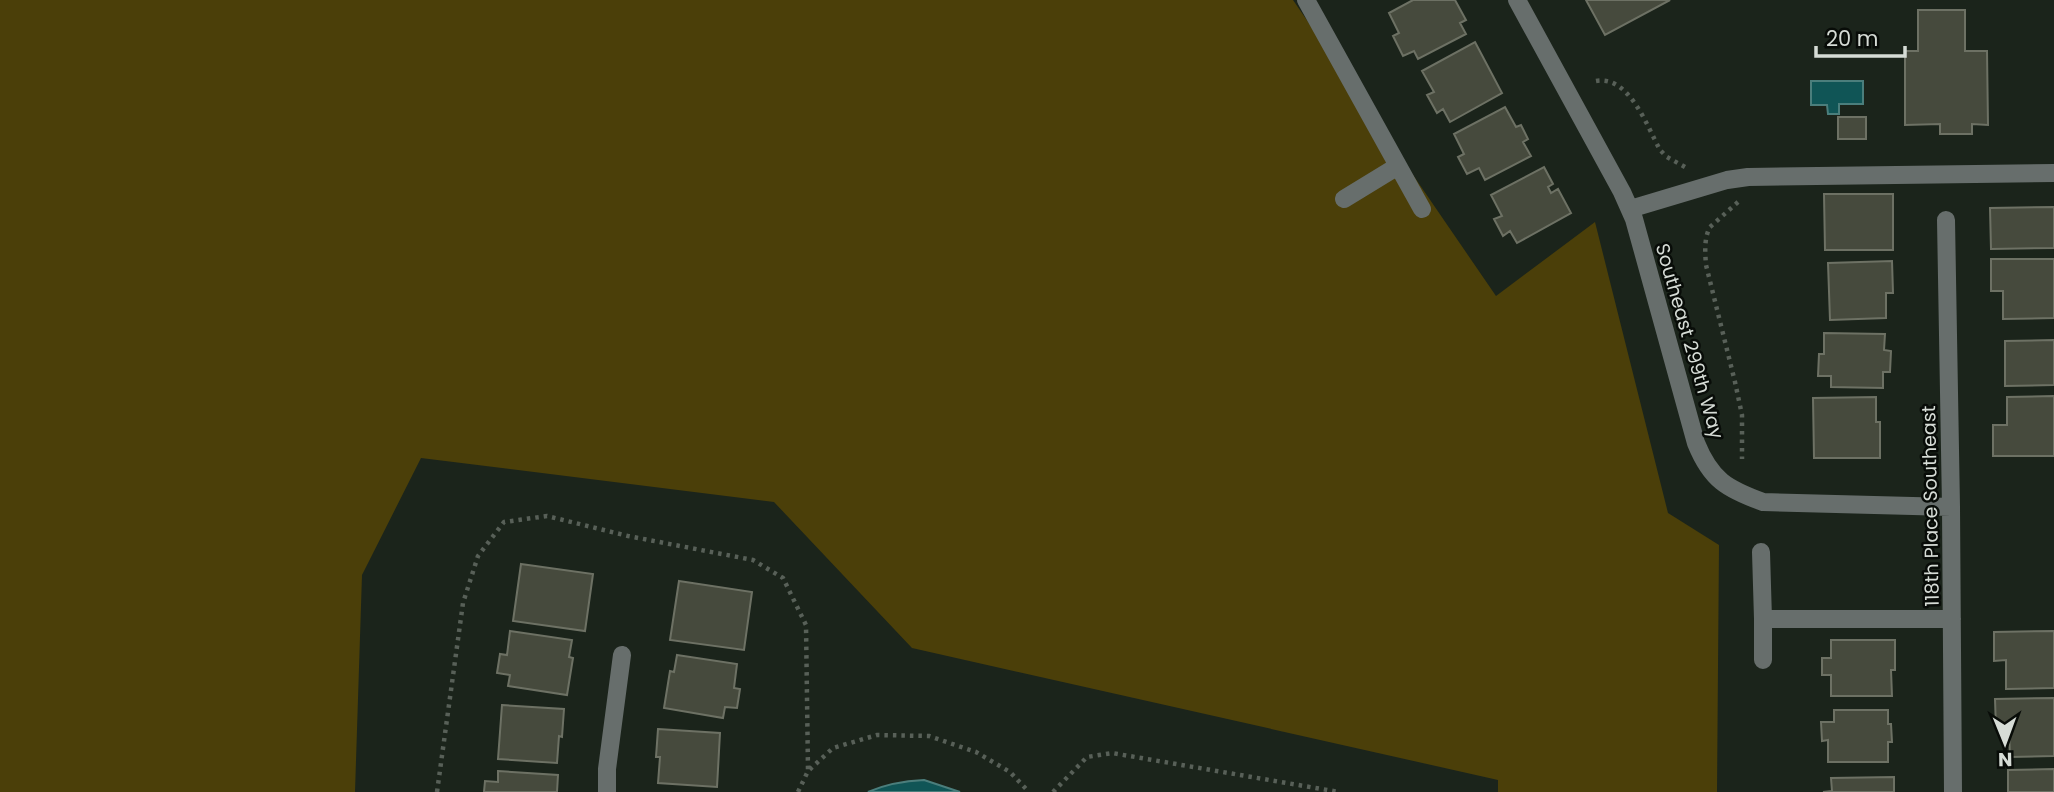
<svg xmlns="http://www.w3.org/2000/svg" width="2054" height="792" font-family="Poppins,sans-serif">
<rect width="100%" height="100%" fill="#1b241b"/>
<path fill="#4b3f09" d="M0 0H1293L1496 296 1595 222 1668 513 1719 545 1717 792H1498V780L912 648 774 502 421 458 362 575 355 792H0Z"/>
<path fill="#105556" stroke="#4b7e7c" stroke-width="2" d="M1811 81H1863V104H1839V114H1828L1827 105H1811Z
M924 780 960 792H868C886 784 904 781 924 780Z"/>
<path fill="#464a3d" stroke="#6d7164" stroke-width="2" d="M1413 0H1455L1466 20 1460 23 1466 34 1418 59 1414 51 1403 56 1393 36 1399 33 1389 13Z
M1586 0H1670L1605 35Z
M1918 10H1965V51H1987L1988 125 1972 124V134H1940V124L1905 125V51H1918Z
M1475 42 1502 93 1450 122 1443 109 1437 113 1427 95 1434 92 1422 71Z
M1505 107 1516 127 1521 125 1528 139 1523 142 1531 156 1485 180 1479 168 1467 174 1458 157 1464 154 1454 134Z
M1838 117H1866V139H1838Z
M1544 167 1553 184 1548 187 1551 193 1558 189 1571 213 1517 243 1510 231 1503 236 1494 219 1502 216 1491 195Z
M1824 194H1893V250H1825Z
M2054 207V248L1991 249 1990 208Z
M1991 259H2054V318L2003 319V291H1991Z
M1892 261 1893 293H1886V318L1830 320 1828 263Z
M1824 333 1885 334 1884 350 1891 351 1890 372H1883V388L1831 387V376H1818L1819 354H1824Z
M2054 340V385L2005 386V341Z
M2054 396V456H1993V425H2007V397Z
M1876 397V422H1880V458H1814L1813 398Z
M521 564 593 574 585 631 513 621Z
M679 581 752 592 744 650 670 640Z
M510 631 572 640 569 657 573 658 567 695 508 686 510 675 497 673 500 654 507 655Z
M2054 631V688L2006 689V660L1994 661V632Z
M1831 640H1895V670H1891L1892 696H1831V675H1822V658H1831Z
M677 655 737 664 734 688 740 689 737 708 725 707 723 718 664 708 670 671 674 672Z
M2054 698V756L2010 757 2009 729H1996L1995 699Z
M502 705 564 709 562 737 559 736 557 763 498 759Z
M1834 710H1888V724H1891L1892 742H1888V762H1828V740L1822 741 1821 722H1834Z
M658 729 720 733 717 787 658 783 660 757H656Z
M2054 769V792H2008V770Z
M498 771 558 775 557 792H484L485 781 498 782Z
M1894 777V792H1823L1832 791 1831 778Z"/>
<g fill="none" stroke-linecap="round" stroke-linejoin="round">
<path stroke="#586058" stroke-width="4.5" stroke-dasharray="3.5 5" stroke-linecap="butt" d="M1596 81C1629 75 1647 126 1660 150L1667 157 1685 167
M1738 202 1710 227C1704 238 1705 252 1706 265L1735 382 1742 415V459
M437 792 463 603 478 556 504 522 547 516 628 536 753 560 783 578 806 625 808 771
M798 792 808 771 833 748 877 735 929 736 976 752 1010 772 1029 792
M1053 792 1087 757 1112 753 1339 792"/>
<path stroke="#676e6c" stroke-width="18" d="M1306 0 1422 209
M1517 0 1622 192 1634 219 1696 443C1711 480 1727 489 1763 502L1951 507
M1344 199 1398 166
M1630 209 1727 180 1748 177 2054 173
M1946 220 1951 507 1953 792
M1761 552 1763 619H1952
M1763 619V660
M607 792V769L622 655"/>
</g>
<g text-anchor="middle" stroke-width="5" stroke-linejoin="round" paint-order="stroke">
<g font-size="19" fill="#d6dcd6" stroke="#080c08">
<text transform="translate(1690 341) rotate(74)" y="7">Southeast 299th Way</text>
<text transform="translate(1930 506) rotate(-91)" y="7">118th Place Southeast</text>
</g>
</g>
<g transform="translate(2005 743) rotate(179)" stroke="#080c08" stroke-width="5" paint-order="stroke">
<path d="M0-5L12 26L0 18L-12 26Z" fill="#d6dcd6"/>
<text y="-10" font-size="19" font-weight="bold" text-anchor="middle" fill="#d6dcd6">N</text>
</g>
<path d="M1816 46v10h89v-10" fill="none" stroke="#d6dcd6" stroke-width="3.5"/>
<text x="1826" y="46" font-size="21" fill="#d6dcd6" stroke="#080c08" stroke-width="5" paint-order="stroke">20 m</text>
</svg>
